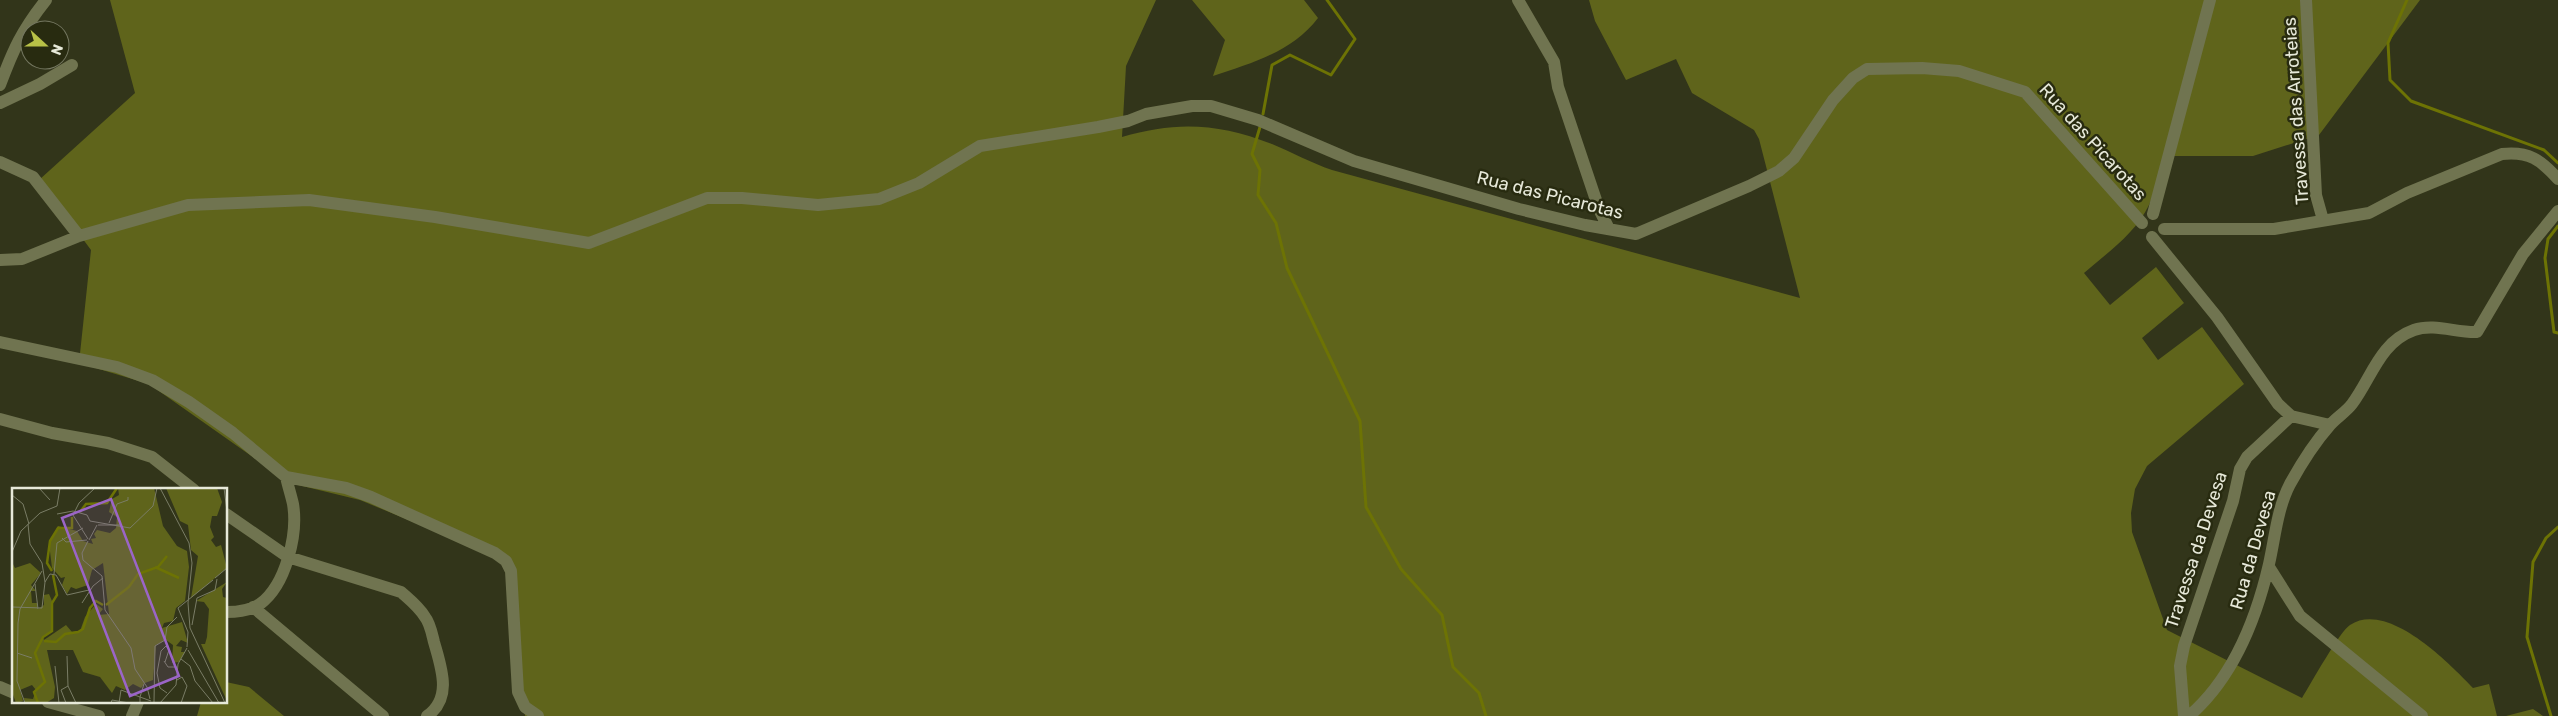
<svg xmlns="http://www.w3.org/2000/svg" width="2558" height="716" font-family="Rubik,sans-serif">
<rect width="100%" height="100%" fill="#32351a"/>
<path fill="#5f641b" d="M110 0H1156L1126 66 1122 137C1176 121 1218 123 1272 144 1292 152 1311 163 1332 170L1800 298 1759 139 1754 130 1692 93 1676 59 1626 80 1595 21 1589 0H2420L2319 135 2253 156H2163C2158 172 2156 190 2149 205 2135 234 2108 252 2084 273L2110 305 2156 267 2184 303 2142 338 2158 360 2202 327 2244 384 2147 466 2135 489 2131 513 2132 532 2167 630 2302 698C2310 685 2340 631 2350 625 2388 600 2450 664 2473 688L2489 684 2497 716H525L514 578 498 557 360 500 290 483 149 384 79 363 91 250 39 180 135 93Z
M1192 0H1304L1318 18C1292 52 1252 63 1213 76L1225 40Z
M226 682 249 687 284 716H197L201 702H226Z
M2533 709 2543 716H2506Z"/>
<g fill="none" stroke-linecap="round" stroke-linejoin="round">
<path stroke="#6d7304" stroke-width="3" d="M2407 0 2388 43 2390 80 2411 101 2544 150 2558 163
M1263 114 1272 65 1290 55 1331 75 1355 39 1327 0
M1260 127 1252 154 1260 170 1258 195 1276 223 1287 268 1360 421 1366 507 1401 569 1442 615 1453 667 1479 693 1486 716
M2558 226 2548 239 2545 258 2554 332 2558 333
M2551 716 2527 637 2533 562 2546 538 2558 527"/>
<path stroke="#707450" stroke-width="12" d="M1518 0 1554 62 1558 87 1599 209 1609 229
M2306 0 2316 195 2323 220
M0 85C13 50 22 30 46 0
M0 103 40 84 72 65
M0 162 33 177 79 236
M2153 214 2210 0
M2164 229H2274L2369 213 2407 193 2502 154C2529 151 2541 160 2558 179
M2152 237 2217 317 2278 404 2291 416 2330 425
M0 260 22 259 79 236 188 205 309 200 435 217 589 243 707 198H742L818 205 879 199 919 183 980 146 1098 127 1128 121 1146 114 1192 106H1211L1258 120 1354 161 1519 209 1585 225 1636 234 1749 186 1779 171 1794 158 1833 100 1853 78 1867 69 1922 68 1959 71 2025 92 2142 223
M0 342 117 367 152 380 189 402 233 433 286 477 346 488 371 497 495 553 506 561 511 571 518 692 525 707 538 716
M0 419 52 433 108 443 152 457 194 490
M226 514 288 557 401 592C410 600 419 607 425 617 430 623 432 634 434 642 441 667 453 698 427 716
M2269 567 2300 616 2422 716
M253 607 383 716
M226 612C238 612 250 611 260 604 286 585 298 534 293 504 291 495 288 486 286 477
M0 687 14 693
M48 702 99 716
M132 716 138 702
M2184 716 2180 666 2184 646 2233 501 2240 469 2247 457 2291 416
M2189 716C2233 678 2256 620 2269 564 2275 538 2277 509 2290 484 2301 464 2315 442 2330 425 2337 417 2346 412 2352 404 2372 377 2380 342 2414 330 2434 323 2457 333 2477 332L2523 254 2558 211"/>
</g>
<g text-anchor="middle" stroke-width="5" stroke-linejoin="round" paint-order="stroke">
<g font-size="18" fill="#e7e9d9" stroke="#282b10">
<text transform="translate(2296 111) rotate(-94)" y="6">Travessa das Arroteias</text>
<text transform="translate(2093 142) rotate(48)" y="6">Rua das Picarotas</text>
<text transform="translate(1550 195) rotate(14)" y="6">Rua das Picarotas</text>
<text transform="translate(2196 550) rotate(-72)" y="6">Travessa da Devesa</text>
<text transform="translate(2253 550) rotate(-74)" y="6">Rua da Devesa</text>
</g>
</g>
<g transform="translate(12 488)">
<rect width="215" height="215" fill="#32351a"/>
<path d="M106 0H142L151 38 165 58 175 63 177 79 173 113 164 120 161 133 152 135 150 140 170 134 176 155 169 152 164 158 170 159 169 164H173L167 174 160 175 161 157 154 152 144 157 141 192 133 195 129 200 121 196 113 202 104 198 100 205 88 189 71 184 61 162H35L43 199 42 210 34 215H13L12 210 21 211 24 202 20 197 8 202 11 213 4 215 0 204V74L3 80 18 75 29 85 19 97 24 103H19L20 115H25L26 121 32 117V107L37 106 40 113 41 142 31 149 32 152 54 137 60 144 68 143 73 129 84 116 91 121 86 127 97 126 91 75 80 82 76 97 64 101 59 99 55 106 50 97 53 89 49 90 40 80 37 55 46 38 65 43 71 53 81 56 79 51 84 50 82 46 85 42 98 45 104 40 105 29 97 24 100 11 107 7ZM154 0H205L210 14 205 28H200L198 39 202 49 199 52 204 59 209 57 215 80 179 110 186 68 179 62 176 37 168 33ZM215 94 210 101 211 109 215 110V213L189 156H193L195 149 197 121 192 114 184 113Z" fill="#5f641b"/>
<path fill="none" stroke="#6d7304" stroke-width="2.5" d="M68 24 74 16 95 15 105 0M143 79 167 90M40 83 35 75 38 53 46 40H60V29M94 117 117 99 126 86 146 79 155 68M32 153 44 154 53 146 66 144 71 141 78 120 84 113 91 117M26 215 22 204 33 194 23 165 31 149 40 143V115L45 107 41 87"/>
<path fill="none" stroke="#7a7d66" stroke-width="1" d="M27 0 38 12M148 0 177 55 180 75 176 115 178 140 213 215M212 0 215 23M0 7 11 16 17 36M45 26 61 23 75 27 78 33 118 40 141 18 145 0M97 35 105 16 116 12V9M16 36 18 56 30 75 33 94M86 37H110M50 50 54 54 75 52M76 51 61 27 67 15 83 0M77 52 85 37M76 53 70 65 71 72 90 88 93 122 119 160 123 181 135 199 138 211M0 64 9 43 28 25 45 18 48 0M42 86 45 55 71 40M203 90 215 80M23 96 26 121M70 115 81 98 91 90M0 119 30 120 33 94 38 86 44 87 55 107 77 102M180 137 185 110 203 102 205 91M175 159 176 144 166 120 201 92M176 162 207 215M5 165 20 170M55 168 56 198M169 171 178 178 183 193 201 215M152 173 156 179H165M153 174 157 162 154 158 149 163 145 185 148 200 155 205M43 178 47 215M165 192 170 189 175 198 169 215M142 214 143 158 153 152 155 139 165 129M13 215 5 193 6 135 8 121 30 83M54 215 49 202 56 198 64 215M99 215 100 212 117 215M107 215 109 202 128 209 132 196M128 215V209L139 213M148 215 164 197 166 176 175 160"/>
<path fill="#9b65c7" fill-opacity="0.15" stroke="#9b65c7" stroke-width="2.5" d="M99 11 167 188 118 208 50 30Z"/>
<rect width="215" height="215" fill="none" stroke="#e7e9d9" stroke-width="2.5"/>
</g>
<g transform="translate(45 45) rotate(111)"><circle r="24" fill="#282b10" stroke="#747760"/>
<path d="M0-4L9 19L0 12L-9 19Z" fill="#b8c147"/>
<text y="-8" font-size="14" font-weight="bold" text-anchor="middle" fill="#e7e9d9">N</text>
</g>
</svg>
